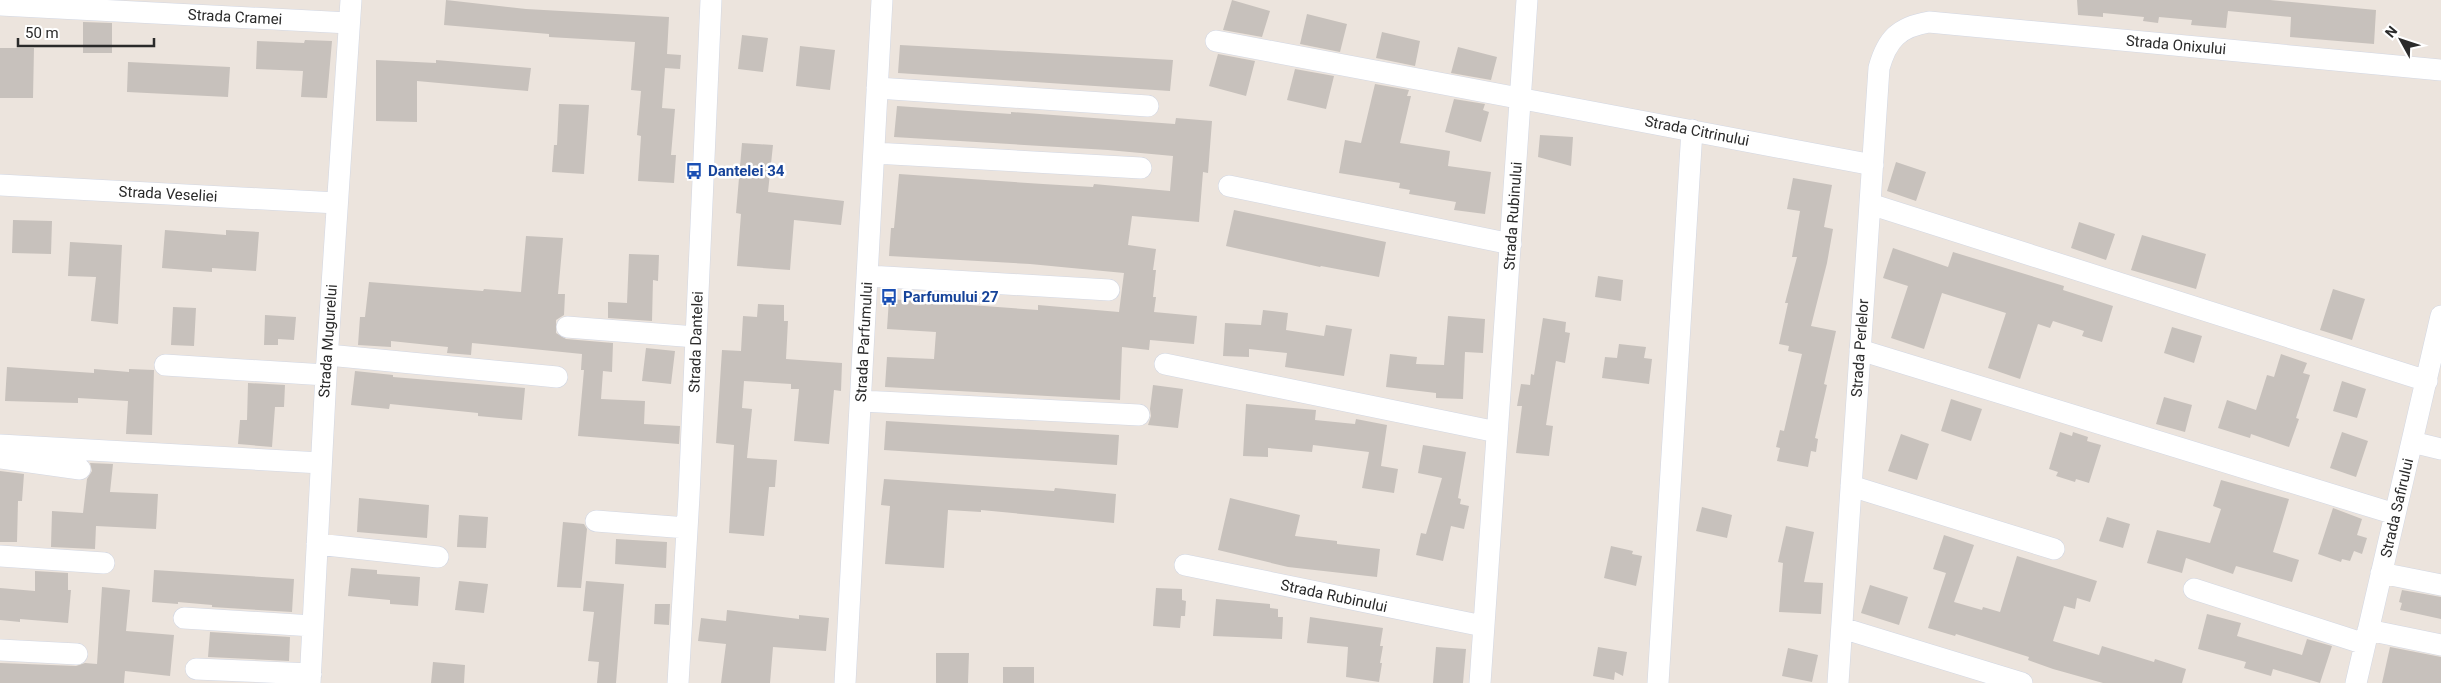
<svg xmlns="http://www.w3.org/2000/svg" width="2441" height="683" font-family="Roboto,sans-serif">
<rect width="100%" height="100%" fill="#ece4dd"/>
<path fill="#c7c1bc" d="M446 0 526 9 669 17 667 54 681 55 680 69 665 68 662 108 675 109 671 155H676L674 183 638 181 641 136 637 135 641 91 631 90 635 42 549 37V34L444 25Z
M1232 0 1270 11 1262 37 1223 30Z
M2077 0H2270L2376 10 2374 44 2290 37 2291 17 2228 11 2226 28 2191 25 2192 20 2159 17 2158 23 2143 21 2144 17 2103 13V17L2078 15Z
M1307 14 1347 24 1340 52 1300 44Z
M83 22 112 23V53H83Z
M1382 32 1420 41 1415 66 1376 58Z
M742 35 768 38 763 72 738 69Z
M305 40 332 41 327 98 301 97 303 71 256 69 257 41 304 43Z
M900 45 1173 60 1170 91 898 73Z
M800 46 835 50 830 90 796 86Z
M1458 47 1497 57 1491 80 1451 73Z
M0 48H34L33 98H0Z
M1218 54 1255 61 1246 96 1209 86Z
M376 60 436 63V60L531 68 528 91 417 81V122L376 121Z
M128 62 230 67 228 97 127 92Z
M1295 69 1334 76 1326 109 1287 100Z
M1375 84 1409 90 1407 96H1411L1400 143 1450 151 1448 166 1491 172 1485 214 1454 210 1456 202 1409 194 1410 190 1399 188 1400 183 1339 173 1345 140 1361 143Z
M1454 99 1485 104 1483 110 1489 112 1481 142 1445 132Z
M559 104 589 105 584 174 552 172 554 145H557Z
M897 106 1011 114V112L1175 124 1176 118 1212 121 1208 173 1203 172 1199 222 1132 216 1128 245 1156 249 1153 270H1156L1153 297H1156L1154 312 1197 316 1194 344 1150 340 1149 350 1122 347 1120 400 885 387 887 357 934 359 936 332 887 329 889 299 1038 310V305L1119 312 1124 273 1030 264 889 256 891 228H894L899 174 1043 184 1093 187 1094 184 1170 191 1173 156 1108 150 894 137Z
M1540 135 1573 137 1571 166 1538 157Z
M742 143 773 145 768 192 844 201 841 225 794 220 790 270 737 266 741 214 736 213Z
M1896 162 1926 172 1916 201 1887 191Z
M1793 178 1832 185 1824 227 1833 229 1827 263 1811 326 1836 331 1824 384 1827 385 1815 438 1818 439 1816 452 1811 451 1808 467 1777 461 1780 448 1776 447 1780 430 1784 431 1802 354 1788 351 1789 346 1779 344 1788 303H1785L1797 257H1792L1800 211 1787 209Z
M1234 210 1386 242 1379 277 1321 266 1320 267 1226 246Z
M13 220 52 221 51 254 12 253Z
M2079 222 2115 234 2106 260 2071 248Z
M165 230 226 235V230L259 232 256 271 212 268V272L162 268Z
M2142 235 2206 254 2196 289 2131 270Z
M526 236 563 238 558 294H565L564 315 556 320V333L566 339 613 343 612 372 603 371 601 399 645 401 644 424 680 426 679 444 578 436 584 370H581L582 354 472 343 471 355 447 353 448 347 391 341V347L358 345 360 317H365L369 282 483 291 484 289 521 292Z
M70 242 122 245 118 324 91 321 96 277 68 276Z
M1893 248 1948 267 1953 252 2064 286 2063 290 2113 306 2102 342 2082 336 2084 331 2053 321 2050 328 2038 324 2020 379 1988 368 2006 313 1942 293 1924 349 1891 338 1908 286 1883 278Z
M629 254 659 255 658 281 653 280 652 321 608 318V302L627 303Z
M1598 276 1623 280 1621 301 1595 297Z
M2333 289 2365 299 2352 340 2320 330Z
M758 304 784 305V321H788L786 359 842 363 841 391 834 390 829 444 794 441 799 389H791V384L744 381 742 408 752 409 747 458 777 460 775 487H769L764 536 729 533 734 445 716 443 722 350 741 351 743 316 757 317Z
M173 307 196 308 194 346 171 345Z
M1263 310 1288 313 1286 330 1324 336 1326 325 1352 329 1344 376 1285 367 1287 353 1249 349V357L1223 356 1225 323 1261 325Z
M265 315 296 317 294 340 278 339V345H264Z
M1448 316 1485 319 1483 353 1465 352 1463 399 1436 398V393L1386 387 1390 354 1417 357 1416 364 1444 365Z
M1543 318 1566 322 1565 332 1570 333 1565 363 1556 361 1546 425 1553 426 1549 456 1516 453 1522 406H1517L1521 384 1530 385 1531 374 1534 375Z
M2172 327 2202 336 2194 363 2164 353Z
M1619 344 1646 347 1644 358 1652 359 1649 384 1602 378 1605 357 1617 358Z
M646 348 675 351 671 384 642 381Z
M2281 354 2307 363 2303 373 2310 375 2296 418 2299 419 2289 447 2251 434 2250 438 2218 428 2227 400 2256 410 2267 375 2274 377Z
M7 367 94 373V369L129 372V369L154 370 152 435 126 434 128 401 78 398V403L5 401Z
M355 371 393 375V377L525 388 522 420 478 416V413L390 404 389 409 351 405Z
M2342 381 2366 389 2357 418 2333 411Z
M248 383 285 385 284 407H275L272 447 238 444 240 420H247Z
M1153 385 1183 389 1178 428 1148 425 1151 416 1150 409Z
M2164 397 2192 405 2185 432 2156 424Z
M1951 399 1982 409 1971 441 1941 431Z
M1246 404 1316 410 1315 420 1355 424 1356 419 1387 425 1381 466 1398 469 1394 493 1362 488 1369 452 1313 445 1312 452 1268 448V457L1243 456Z
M886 421 1119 435 1117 465 884 450Z
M2060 432 2072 436 2073 432 2088 437 2087 441 2101 445 2089 483 2076 479 2075 482 2056 476 2058 472 2049 469Z
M2342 432 2368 441 2356 477 2330 468Z
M1901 434 1929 444 1917 480 1888 471Z
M1423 445 1466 452 1458 498 1461 499 1460 504 1469 506 1464 529 1451 526 1443 561 1416 555 1421 533 1426 534 1442 478 1418 473Z
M90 463 113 464 110 492 158 494 156 529 96 526 95 549 51 547 52 511 83 513 87 479 92 471Z
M0 471 24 474 22 501H18L17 542H0Z
M884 479 1054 491 1055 488 1116 494 1114 523 981 510V512L948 510 944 568 885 564 890 506 881 505Z
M2221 480 2289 499 2273 552 2299 560 2292 582 2236 566 2233 574 2186 558 2182 573 2147 563 2157 530 2210 543 2221 509 2213 506Z
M359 498 429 505 427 538 357 532Z
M1230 498 1300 515 1295 536 1337 541V544L1380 549 1377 577 1288 567 1218 550Z
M1702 507 1732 515 1727 538 1696 531Z
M2333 508 2362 519 2357 535 2367 538 2362 554 2354 551 2350 561 2342 559 2341 562 2318 554Z
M459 515 488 517 486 548 457 547Z
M2107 517 2130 524 2123 548 2099 541Z
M563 522 584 524 587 529 581 588 557 587Z
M1786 526 1814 532 1804 582 1823 583 1821 614 1779 612 1783 563 1778 562Z
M1944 535 1974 545 1954 602 1982 610 1983 607 2000 612 2017 556 2097 581 2090 602 2077 598 2075 609 2064 606 2053 641 2099 655 2102 646 2154 662 2155 659 2186 669 2182 683H2103L2053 669 2028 660 2029 657 1956 634 1955 636 1928 628 1946 573 1933 569Z
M616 539 667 542 666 568 615 564Z
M1611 546 1633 551 1632 554 1642 556 1636 586 1604 578Z
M351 568 377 570V574L420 577 418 606 390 604V600L348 596Z
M154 570 294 579 292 612 212 607V605L178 602V604L152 602Z
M35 571 68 573V590H71L68 623 20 619V622L0 620V588L35 591Z
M459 581 488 584 484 613 455 610Z
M586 581 624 584 616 683H597L599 662 588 661 594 612 583 611Z
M1870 585 1908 597 1899 625 1861 613Z
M102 587 130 590 126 631 174 635 170 676 125 671 124 683H0V663L76 666 85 663 97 664Z
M1156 588 1182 589V600L1186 601 1185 616H1181L1180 628 1153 626Z
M2402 590 2441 597V619L2400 610 2402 603 2399 602Z
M1216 599 1270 604V608L1278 609V617H1283L1282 639 1213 636Z
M655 604H670L669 625 654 624Z
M727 610 799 619V615L829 618 826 651 773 647 770 683H721L726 644 698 641 701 618 726 621Z
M2207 614 2241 623 2237 636 2302 655 2307 639 2332 646 2320 683 2273 669 2271 676 2244 668 2246 662 2198 649Z
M1310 617 1383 628 1380 646H1383L1380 663H1382L1379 682 1346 677 1348 647 1307 643Z
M210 632 290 637 289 661 208 657Z
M1436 647 1466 649 1463 683H1433Z
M1598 647 1627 652 1623 676 1615 672 1614 680 1593 676Z
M2390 647 2441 657V683H2382Z
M1788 648 1818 655 1812 682 1782 676Z
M936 653H969L968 683H936Z
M433 662 465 665 464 683H431Z
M1003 667H1034V683H1003Z"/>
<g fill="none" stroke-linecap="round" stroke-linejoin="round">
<g stroke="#d2d7e3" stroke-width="22">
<path id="minor" d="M0 5 349 23
M1216 41 1873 165
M877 88 1148 106
M874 153 1141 168
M0 185 337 203
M1229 186 1511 244
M1870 204 2427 381
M868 276 1109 290
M567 327 696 337
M1860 350 2395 514
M328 355 557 377
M1165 364 1497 432
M165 365 326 375
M861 401 1139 415
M2412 442 2441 449
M0 445 321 463
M0 458 80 469
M1851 486 2054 549
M596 521 687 528
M317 544 438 557
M0 556 104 563
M1185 565 1483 626
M2381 573 2441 585
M2194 589 2365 644
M184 618 313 626
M1842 628 2022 683
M2368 630 2441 645
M0 650 77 654
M196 669 311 674
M310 683 326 375 351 0
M678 683 689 496 711 0
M845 683 882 0
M1480 683 1527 0
M1658 683 1692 130
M1838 683 1879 68C1887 39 1899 27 1929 22L2441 70
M2356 683 2441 316"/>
</g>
<use href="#minor" stroke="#fff" stroke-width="21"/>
</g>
<defs>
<g id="bus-bare" transform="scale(1.35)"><path d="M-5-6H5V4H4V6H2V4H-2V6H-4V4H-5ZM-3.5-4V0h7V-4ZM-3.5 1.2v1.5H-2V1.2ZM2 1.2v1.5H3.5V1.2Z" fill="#1a4fb4" stroke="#fff" stroke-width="2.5" paint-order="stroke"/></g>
</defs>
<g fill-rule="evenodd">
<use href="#bus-bare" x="694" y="171"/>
<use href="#bus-bare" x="889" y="297"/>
</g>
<g text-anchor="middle" stroke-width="5" stroke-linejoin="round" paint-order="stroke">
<g font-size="15" fill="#2a2a2a" stroke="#fff">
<text transform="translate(235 17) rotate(3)" y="5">Strada Cramei</text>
<text transform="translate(2176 45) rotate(5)" y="5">Strada Onixului</text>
<text transform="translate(1697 131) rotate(11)" y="5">Strada Citrinului</text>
<text transform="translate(168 194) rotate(3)" y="5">Strada Veseliei</text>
<text transform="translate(1513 216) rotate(-86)" y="5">Strada Rubinului</text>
<text transform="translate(328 341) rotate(-86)" y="5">Strada Mugurelui</text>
<text transform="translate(696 342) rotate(-88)" y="5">Strada Dantelei</text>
<text transform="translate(864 342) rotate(-87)" y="5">Strada Parfumului</text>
<text transform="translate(1860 348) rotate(-86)" y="5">Strada Perlelor</text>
<text transform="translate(2397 508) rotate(-77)" y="5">Strada Safirului</text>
<text transform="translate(1334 596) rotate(12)" y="5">Strada Rubinului</text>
</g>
<g font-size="15" font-weight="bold" fill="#164399" stroke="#fff" text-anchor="start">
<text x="708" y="176">Dantelei 34</text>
<text x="903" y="302">Parfumului 27</text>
</g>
</g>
<g transform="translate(2401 40) rotate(310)" stroke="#ffffff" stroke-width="4" paint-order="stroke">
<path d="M0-4L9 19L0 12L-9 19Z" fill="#2a2a2a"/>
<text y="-8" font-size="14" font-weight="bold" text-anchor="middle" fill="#2a2a2a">N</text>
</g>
<path d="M18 38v8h136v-8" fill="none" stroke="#2a2a2a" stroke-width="2.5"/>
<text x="25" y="38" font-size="15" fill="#2a2a2a" stroke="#ffffff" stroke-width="4" paint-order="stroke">50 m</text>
</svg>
